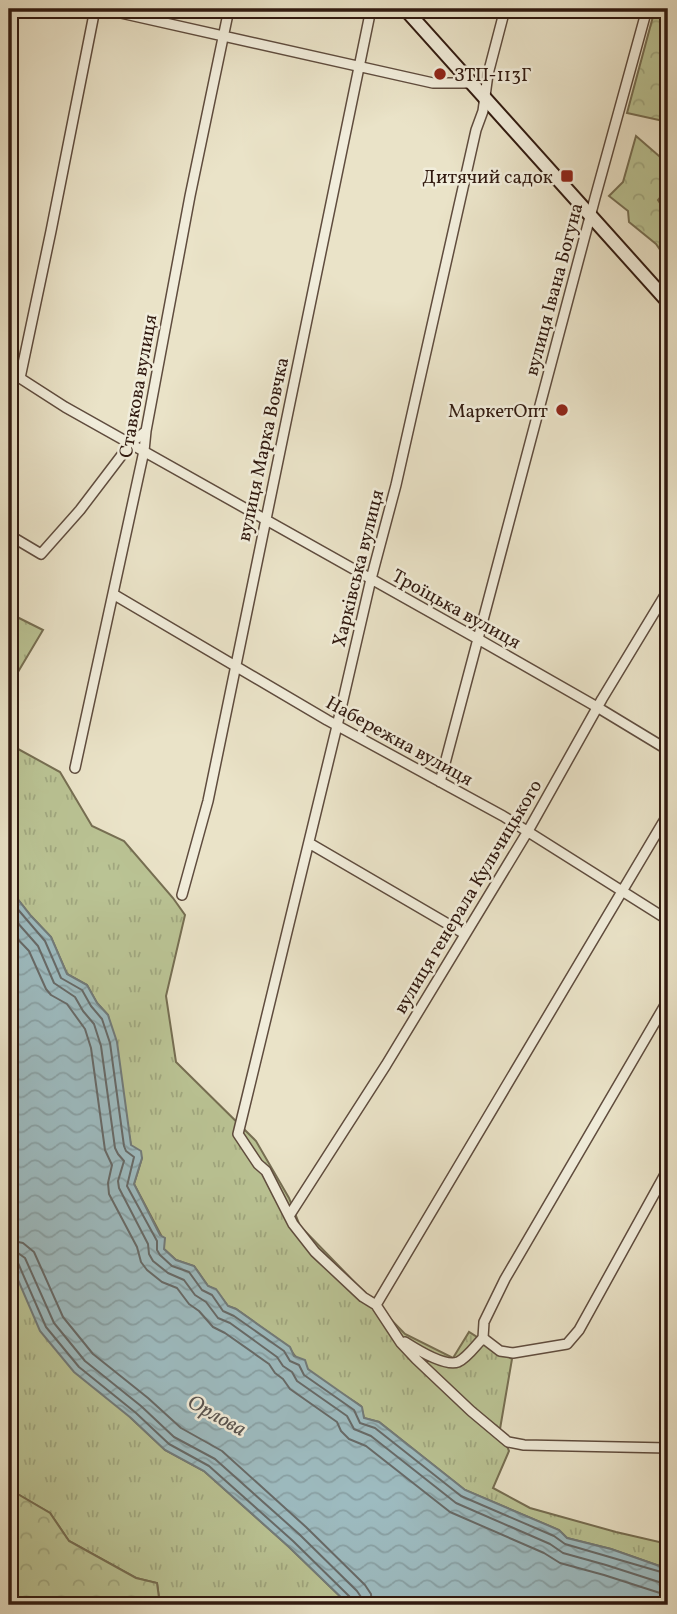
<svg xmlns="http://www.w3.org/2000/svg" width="677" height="1614" font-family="Vollkorn,serif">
<defs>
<pattern id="grass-tufts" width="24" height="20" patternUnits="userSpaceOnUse" patternTransform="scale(1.75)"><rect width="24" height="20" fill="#bac394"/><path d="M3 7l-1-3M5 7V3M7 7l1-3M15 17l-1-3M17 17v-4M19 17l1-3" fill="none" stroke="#a0a77f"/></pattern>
<pattern id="forest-crowns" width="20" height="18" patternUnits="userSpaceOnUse" patternTransform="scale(1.75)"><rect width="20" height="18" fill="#bac394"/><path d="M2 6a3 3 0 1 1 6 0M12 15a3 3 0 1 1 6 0" fill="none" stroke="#a0a77f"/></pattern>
<pattern id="water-waves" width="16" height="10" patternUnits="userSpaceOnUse" patternTransform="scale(1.75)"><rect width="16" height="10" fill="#9dbbc0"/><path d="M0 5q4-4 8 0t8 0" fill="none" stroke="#88a0a4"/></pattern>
</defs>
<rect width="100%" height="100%" fill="#eae3c8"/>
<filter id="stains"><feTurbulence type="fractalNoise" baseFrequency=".00286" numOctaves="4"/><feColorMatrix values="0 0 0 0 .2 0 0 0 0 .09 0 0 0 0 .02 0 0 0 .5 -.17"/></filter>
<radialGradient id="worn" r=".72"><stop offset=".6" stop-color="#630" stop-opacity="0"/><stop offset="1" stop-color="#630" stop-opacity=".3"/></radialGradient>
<path fill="url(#grass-tufts)" stroke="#766e52" stroke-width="2" d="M9 613 43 630 9 687Z
M9 744 60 772 92 826 124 841 173 898 185 915 166 996 176 1062 256 1141 289 1198 300 1226 405 1334 453 1358 469 1332 512 1359 500 1429 509 1451 493 1488 530 1508 616 1532 668 1544V1569L611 1549 567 1538 559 1530 465 1490 379 1422 364 1418 361 1406C337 1389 304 1374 289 1347L236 1309 228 1306 216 1290 208 1286 194 1266 176 1260 164 1249 161 1235 134 1184 142 1158 131 1146 108 1015 97 1003 87 985 67 974 51 937 31 916 9 888Z
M9 1259 18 1280 131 1418 165 1450 204 1471 288 1546 349 1605H160L157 1583 136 1578 69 1541 50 1513 9 1489Z"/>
<path fill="url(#forest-crowns)" stroke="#766e52" stroke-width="2" d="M655 9H668V122L627 113Z
M636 136 659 156 668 149V188L658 200 668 215V261L656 244 629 222 628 211 609 196 623 182Z
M9 1489 50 1513 69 1541 136 1578 157 1583 160 1605H9Z"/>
<path fill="url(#water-waves)" stroke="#727b7a" stroke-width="2" d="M9 888 31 916 51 937 67 974 87 985 97 1003 108 1015 117 1042 131 1145 141 1151 142 1158 134 1184 160 1235 165 1238 164 1249 176 1260 194 1266 208 1286 216 1289 228 1306 236 1309 290 1347 294 1356 305 1360 308 1369 362 1407 364 1418 379 1422 465 1490 559 1530 567 1538 611 1549 668 1569V1605H349L288 1546 204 1471 165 1450 131 1418 74 1372 40 1331 9 1259Z"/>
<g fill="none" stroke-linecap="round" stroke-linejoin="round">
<path stroke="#676a68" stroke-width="2" d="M9 899 45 941 61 978 82 990 91 1006 102 1019 110 1043 124 1146 126 1151 134 1157 127 1186 157 1241V1250L160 1255 172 1266 189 1272 202 1290 212 1295 223 1311 234 1316 284 1351 290 1361 299 1365 304 1375 354 1410 360 1423 375 1428 461 1496 554 1536 565 1544 668 1574
M9 913 38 946 54 983 75 997 83 1011 94 1024 101 1046 115 1148 118 1154 124 1161 118 1181 119 1188 148 1244 149 1254 153 1261 168 1273 184 1280 195 1295 206 1302 218 1318 230 1323 277 1357 283 1366 292 1372 297 1381 347 1416 354 1429 371 1436 456 1503 550 1544 563 1553 606 1565 662 1583H668
M9 930 29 951 46 989 51 995 67 1004 85 1029 91 1048 105 1150 112 1165 108 1183 109 1194 137 1247 141 1262 147 1270 162 1282 177 1288 189 1304 199 1311 213 1327 225 1333 269 1364 275 1373 283 1379 290 1389 337 1422 341 1431 349 1439 366 1446 450 1512 544 1553 560 1563 604 1575 660 1593 668 1594
M9 1240 23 1243 34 1252 63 1317 93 1354 148 1398 181 1428 222 1451 306 1527 365 1585 371 1594 372 1605
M9 1251 18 1253 25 1258 54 1323 85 1361 141 1406 174 1437 215 1459 299 1534 357 1591 361 1597 362 1605
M9 1260H14L18 1263 46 1327 79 1367 136 1413 169 1444 209 1466 293 1541 351 1598 353 1605"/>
<g stroke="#5f4c3e" stroke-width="12">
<path id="street" d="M103 9 433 83H471
M505 9 488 74 483 111 476 130 396 485 371 579 337 726 238 1134 258 1164 266 1171 293 1224 315 1252 363 1297 376 1305 401 1343 416 1359 471 1411 508 1442 524 1445 668 1448
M9 371 65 407 478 639 597 707 668 750
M20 378 51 231 95 9
M9 535 41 554 80 510 131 443 146 431
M113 594 327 720 503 816 668 920
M75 768 144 451 146 431 190 196 229 9
M440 782 595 198 647 9
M309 843 465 934
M182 895 208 801 371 9
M289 1216 386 1065 528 831 602 699 668 590
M376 1305 668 814
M483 1338 484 1322 505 1279 668 1000
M483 1338 500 1351 513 1353 567 1344 579 1330 668 1169
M405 1342C416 1349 445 1367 458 1362 467 1358 476 1345 483 1338"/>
</g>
<g stroke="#311a10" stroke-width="16">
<path id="secondary" d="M405 9 668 302"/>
</g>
<use href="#street" stroke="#f1eddb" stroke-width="9"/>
<use href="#secondary" stroke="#f1eddb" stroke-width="12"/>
</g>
<g fill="#8f2418" stroke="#f1eddb" stroke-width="2.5">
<circle cx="440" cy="74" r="7"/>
<rect x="560" y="169" width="14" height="14" rx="3.5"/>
<circle cx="562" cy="410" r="7"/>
</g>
<g text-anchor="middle" stroke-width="5" stroke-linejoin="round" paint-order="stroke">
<g font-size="19" fill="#311a10" stroke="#f1eddb" text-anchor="end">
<text x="454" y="81" text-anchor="start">ЗТП-113Г</text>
<text x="553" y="183">Дитячий садок</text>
<text x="548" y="417">МаркетОпт</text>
</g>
<g font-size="19" fill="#311a10" stroke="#f1eddb">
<text transform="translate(553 289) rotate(-75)" y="7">вулиця Івана Богуна</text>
<text transform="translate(137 386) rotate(-80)" y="7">Ставкова вулиця</text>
<text transform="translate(262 449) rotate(-78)" y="7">вулиця Марка Вовчка</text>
<text transform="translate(357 568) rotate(-76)" y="7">Харківська вулиця</text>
<text transform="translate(457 608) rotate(29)" y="7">Троїцька вулиця</text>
<text transform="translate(400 740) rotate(29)" y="7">Набережна вулиця</text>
<text transform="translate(467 896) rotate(-59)" y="7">вулиця генерала Кульчицького</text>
</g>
<g font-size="21" font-style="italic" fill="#57524e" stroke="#f1eddb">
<text transform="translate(217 1415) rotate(29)" y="7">Орлова</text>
</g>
</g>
<rect width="677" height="1614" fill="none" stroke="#eae3c8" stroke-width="35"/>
<rect x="10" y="10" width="656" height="1593" fill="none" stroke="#311a10" stroke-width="3.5"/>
<rect x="18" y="18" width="642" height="1579" fill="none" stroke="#311a10" stroke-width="2"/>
<rect width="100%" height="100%" filter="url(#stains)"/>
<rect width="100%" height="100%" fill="url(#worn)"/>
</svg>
